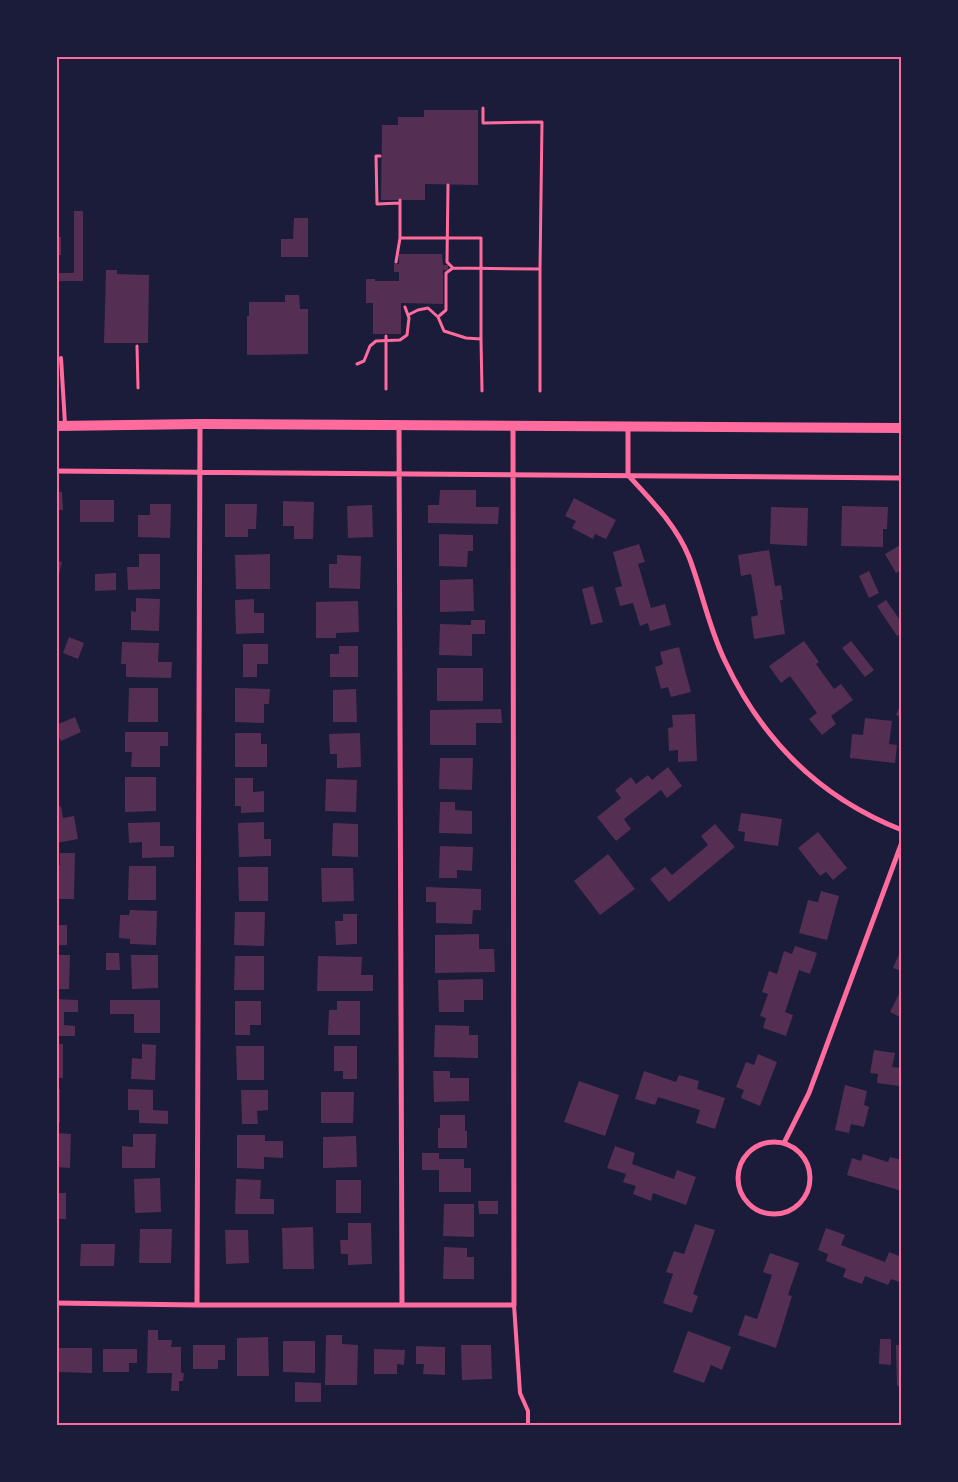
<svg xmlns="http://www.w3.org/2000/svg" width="958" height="1482" font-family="Mulish,sans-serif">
<rect width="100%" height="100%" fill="#1b1b3a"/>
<path fill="#542f53" d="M424 110H478V185L425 184V200H381L382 125H398V117H424Z
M56 210H59V219H56Z
M74 211H83V281H56V273H74Z
M294 218H308V257H281V239H293Z
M56 237H61V255H56Z
M399 254H442L443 265H448V270H443V304L401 303V334H373V303H366V279H375V281H399V272H394V264H399Z
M106 270H117V274L149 275 148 343H104Z
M285 295H299L300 309H308V354L247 355V316H249V302H285Z
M440 490H476V507H499L498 524 428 523V505H439Z
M56 492H62L63 510H56Z
M574 498 616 520 606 539 595 534 593 539 572 528 576 521 565 516Z
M80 500H114V522H80Z
M283 501 314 502 313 539H294V526H283Z
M150 504H171L170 538 138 537V515H150Z
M225 504H257L256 529H248V537H225Z
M372 505 373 537 348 538 347 506Z
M842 506 888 507 887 529H883V547L841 546Z
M771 507 808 508 807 546 770 544Z
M439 534 473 535V551H468L467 567 439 566Z
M639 544 645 562 638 564 651 608 665 604 671 625 650 631 648 623 640 626 633 603 620 606 615 588 622 586 613 552Z
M902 544V570L896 573 885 554Z
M769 550 775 586 781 585 783 600H780L785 634 754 639 751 617 758 615 751 574 741 576 738 555Z
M139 554H160V589L128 590 127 567H139Z
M270 554V589H236L235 555Z
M337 555 361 556 360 589 329 588V564H337Z
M56 561 62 562 57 582H56Z
M869 571 879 593 869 598 859 576Z
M116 573V590L95 591V574Z
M473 579 474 611 440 612V580Z
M593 586 603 622 591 625 582 589Z
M136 598 160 599 159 631 131 630V611L136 612Z
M254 599V613H264V633L236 634 235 600Z
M886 600 902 623V633L897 636 877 606Z
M358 601 359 632 336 633V638H316V602Z
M471 620H485V634H472V656L439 655 440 624 471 625Z
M69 637 84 643 78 659 63 653Z
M804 641 819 662 816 664 834 689 841 684 853 700 831 716 836 724 822 735 809 719 817 713 790 676 781 683 769 666Z
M851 641 874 670 865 677 842 648Z
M122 642 159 643 158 662H172L171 678 126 677V664H121Z
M243 644H268V664H257V677H243Z
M339 646H358V677H330V654H339Z
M679 647 691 692 671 697 668 687 661 689 655 667 663 664 660 652Z
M437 668H483V701H437Z
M129 688H158V722H128Z
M235 688 270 689 269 704H264V723L235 722Z
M356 689 357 722H333V690Z
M902 701V717L896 715Z
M501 709 502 723H476V745H430V710Z
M695 714 697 761 678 762V750L669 751 668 728 673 727 672 715Z
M75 717 81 732 61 741 56 731V725Z
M865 718 892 721 889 744 897 745 895 763 850 758 852 734 863 735Z
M125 732H168V746H160V767H131L132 752H125Z
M235 733H261V744H267V767H235Z
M360 733 361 767 337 768V754H330L329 734Z
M440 758H473L472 790 439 789Z
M668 767 682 786 667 798 661 790 624 819 631 829 616 841 597 817 621 798 615 790 631 777 636 784 648 775 652 780Z
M125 777H156V811L125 812Z
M235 778H253V792L264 791V812L241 813V806H235Z
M326 779 357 780 356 812 325 811Z
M440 802H455V810L472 811V834L439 833Z
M61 806 63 818 74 816 78 839 56 843V807Z
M741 813 782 819 778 846 744 841 745 832 738 831Z
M160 822V846H174V857L142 858V842L129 843 128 823Z
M264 822V839H271V856L239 857 238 823Z
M333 823 358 824V857L332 856Z
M715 824 735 847 669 902 650 879 665 867 672 875 708 845 701 836Z
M818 832 847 868 833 880 826 872 820 876 798 848Z
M440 846 473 847 472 871 457 870V878H439Z
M60 853H75L74 899H56V865H60Z
M608 854 635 889 600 915 574 881Z
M129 866H156V900H128Z
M238 867H268V901H239Z
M321 868H353L354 901 322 902Z
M426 887 481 889V910H473L472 924 436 923V902H426Z
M821 891 839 896 827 940 799 933 808 900 818 902Z
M130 910 157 911 156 945 130 944V939L119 938 120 915H129Z
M56 911H59V925H67V945H56Z
M235 912H265L264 946 234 945Z
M343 914H357V944L336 945 335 921H343Z
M479 934V949H494L495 972 435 973V935Z
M795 946 817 953 810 974 799 970 785 1012 793 1015 786 1036 763 1028 766 1018 760 1016 768 994 762 992 769 971 777 974 784 951 792 954Z
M902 947V971L893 968Z
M106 953H119L120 970H106Z
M56 955H70L69 989H56Z
M131 955H158V988L132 989Z
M235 956H264V990H234Z
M318 956 362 957 361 975H373V991H317Z
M483 979V1000H464V1012H439L438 980Z
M902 988V1018L890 1012Z
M56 999 78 1000V1012H64V1025L75 1026V1036H56Z
M110 1000H160V1033H134V1014H110Z
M235 1001H261V1025H250V1035H235Z
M337 1001H360V1035H328L329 1010H337Z
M435 1025 469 1026V1035H478V1058L434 1057Z
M56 1044H63V1078H56Z
M142 1044 156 1045 155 1080 131 1079 132 1058 142 1059Z
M236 1046H264V1080H237Z
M334 1046H357V1079H343V1071H334Z
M874 1050 895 1053 892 1067 902 1068V1096H899L900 1086 877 1083 878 1074 870 1073Z
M758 1054 777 1062 760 1106 741 1098 744 1090 736 1087 746 1062 754 1065Z
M433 1071H450V1078H469V1101L434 1102Z
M644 1071 676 1082 679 1075 699 1081 697 1089 725 1098 715 1129 696 1123 700 1110 658 1097 655 1105 635 1099Z
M579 1081 619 1095 605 1136 564 1122Z
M845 1085 867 1091 864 1105 869 1107 864 1127 851 1124 849 1133 835 1130Z
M56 1089H60V1123H56Z
M128 1089 153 1090V1110L168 1111V1124L139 1123V1110H128Z
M241 1090H268V1110L257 1111 258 1124H242Z
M321 1092H354L353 1123H321Z
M440 1115H465V1131H467V1148H438V1128H440Z
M56 1133 71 1134 70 1168 56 1167Z
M133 1134H156L155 1168H122V1146L133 1147Z
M237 1135H265V1141H283V1158L264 1157V1169L237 1168Z
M356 1136 357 1167 323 1168V1137Z
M615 1146 635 1153 632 1164 674 1179 677 1170 696 1177 686 1205 653 1193 651 1201 633 1194 636 1186 623 1182 626 1174 607 1168Z
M422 1153H439V1159H464V1168H471V1192H439V1170H422Z
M863 1154 888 1162 890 1157 902 1160V1191L847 1175 852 1158 861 1161Z
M160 1178 161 1212 135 1213 134 1179Z
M236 1179 261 1180 260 1199H274V1214H235Z
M336 1180H361V1213H336Z
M56 1193H66V1219H56Z
M478 1201H498V1214H479Z
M444 1204H474V1237L443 1236Z
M348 1223H371L372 1264 348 1265V1254H341L340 1240H348Z
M695 1224 715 1230 693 1294 698 1296 692 1313 663 1303 673 1274 666 1272 674 1251 684 1254Z
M313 1227 314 1269H283L282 1228Z
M826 1228 845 1235 841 1245 885 1262 889 1252 902 1257V1278L900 1282 891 1279 888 1285 865 1276 862 1284 843 1277 846 1269 826 1261 828 1254 818 1250Z
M140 1229H172L171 1263H139Z
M225 1230H248L249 1263 226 1264Z
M81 1244H115L114 1266H80Z
M444 1247 467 1248V1257H474V1279H443Z
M770 1253 799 1263 788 1295 792 1296 776 1348 738 1335 745 1315 757 1319 772 1275 763 1272Z
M148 1330H158V1340H172L171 1347H181V1373H184L183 1381H179V1391H171L172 1373H147Z
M688 1331 731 1347 722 1370 711 1365 704 1383 673 1372Z
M326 1335H342V1344L358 1345 357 1385H325Z
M268 1337 269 1376H237V1338Z
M880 1339H891V1365L879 1364Z
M283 1341H315V1373L283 1372Z
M193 1345H225V1360H218V1369H193Z
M461 1345H491L492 1379 462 1380Z
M896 1345H902V1386H897Z
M416 1346 445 1347V1375L423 1374 424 1364H416Z
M59 1348H92V1373L59 1372Z
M103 1349H137V1363H129V1372H103Z
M374 1349 405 1350 404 1365 397 1364V1374H374Z
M295 1382 321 1383V1402H295Z"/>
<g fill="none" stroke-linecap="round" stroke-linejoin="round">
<path stroke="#ff6b9d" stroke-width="3" d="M380 156H376L377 204 400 203
M448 185 447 262 453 268 540 269 542 122 483 123V108
M400 200V238H481V339L466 338 444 331 438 317 428 308 418 310 408 315
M396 262 400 238
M438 317 446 310V273L453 268
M481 339 482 391
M137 346 138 388
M357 364 364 361 370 346 376 341 400 340 407 335 409 318 405 307
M386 389V336
M540 391V269"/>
<path stroke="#ff6b9d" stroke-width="4" d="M61 358 65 424
M514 1305 520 1393 528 1411V1426"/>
<path stroke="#ff6b9d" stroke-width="5" d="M399 425 402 1305
M628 426V475C651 500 676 525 689 557 702 591 709 628 725 661 762 740 820 798 902 830
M56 471 902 478
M738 1178a36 36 0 1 1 72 0a36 36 0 1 1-72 0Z
M784 1143 809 1093 902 842
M56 1303 197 1305H514L513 426
M197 1305 200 424"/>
<path stroke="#ff6b9d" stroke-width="10" d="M56 426 200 424 902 428"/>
</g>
<rect width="958" height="1482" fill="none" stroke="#1b1b3a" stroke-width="115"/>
<rect x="58" y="58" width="842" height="1366" fill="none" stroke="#ff6b9d" stroke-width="2"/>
</svg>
